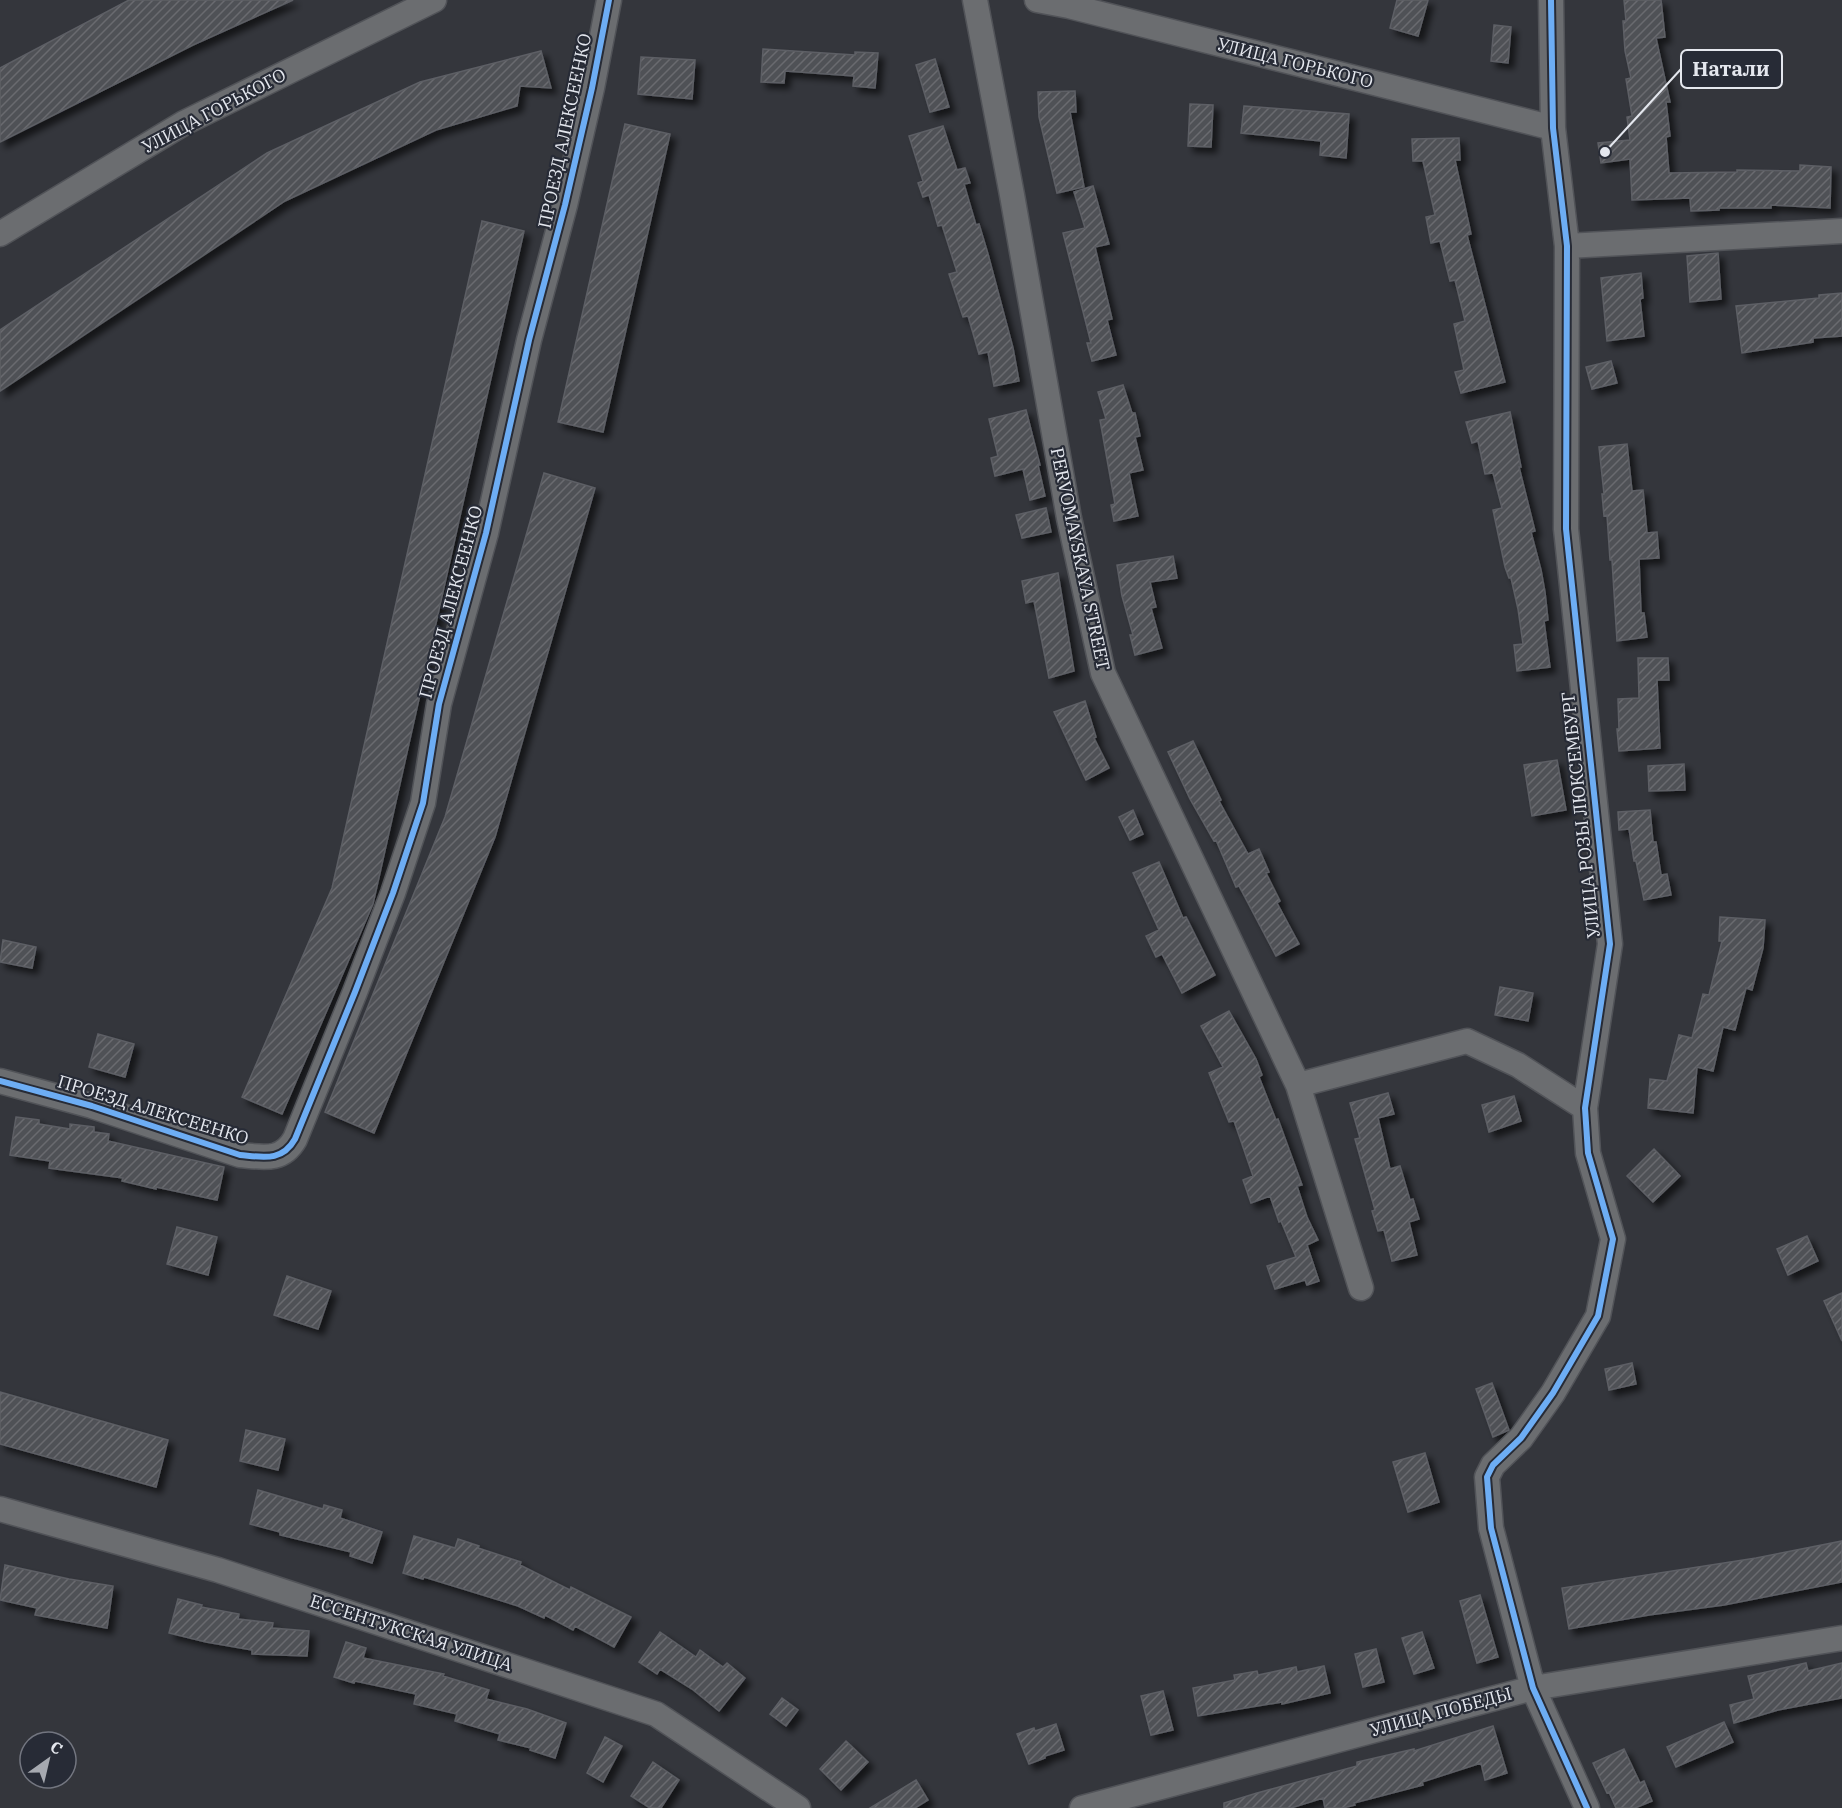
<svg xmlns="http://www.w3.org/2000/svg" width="1842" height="1808" font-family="'IBM Plex Serif',serif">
<defs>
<pattern id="building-hatch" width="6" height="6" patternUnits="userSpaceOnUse" patternTransform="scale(1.5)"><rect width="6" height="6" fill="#505156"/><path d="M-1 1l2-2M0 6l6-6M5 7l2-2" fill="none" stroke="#696a6f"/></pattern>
<filter id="shadow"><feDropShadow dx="5.5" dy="5.5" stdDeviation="3" flood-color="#0009"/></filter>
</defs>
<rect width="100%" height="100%" fill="#34363c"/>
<path fill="url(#building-hatch)" stroke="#5d5f65" stroke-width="1.5" filter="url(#shadow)" d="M129 0H293L193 45 0 142V68Z
M1397 0H1428L1418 36 1390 28Z
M1624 0H1661L1665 37 1656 38 1670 102H1666L1670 136 1666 137 1669 173 1737 172V170L1800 171V165L1831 167 1830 208 1771 205V208H1719V210L1691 211 1690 198 1632 200 1630 159 1601 163 1598 143 1630 140 1627 117 1632 116 1626 79 1631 78 1625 51 1623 21H1626Z
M1494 25 1511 27 1508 63 1491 61Z
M763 49 855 55V52L878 53 875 88 853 86 854 76 785 71 784 83 761 82Z
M541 51 551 88 520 86 517 106 436 130 285 201 0 391V330L267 153 420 82Z
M641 57 695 60 692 99 638 94Z
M935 59 949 107 930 112 916 65Z
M1075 91 1076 112H1070L1084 187 1057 193 1039 117 1038 92Z
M1190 104 1213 105 1211 147 1188 146Z
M1244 106 1349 114 1346 158 1320 155 1321 141 1241 133Z
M625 124 670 134 603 432 558 422Z
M943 126 957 170 965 168 970 183 964 184 976 225 979 224 988 254 1013 348 1019 381 994 386 988 352 979 354 968 316 963 317 949 274 957 272 942 225 938 226 929 195 923 197 918 183 923 181 909 136Z
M1459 138 1460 160H1455L1471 234 1467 235 1505 382 1461 393 1455 372 1464 370 1454 324 1465 321 1455 280 1450 281 1440 241 1431 243 1426 217 1435 215 1423 161H1413L1412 139Z
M1093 186 1109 244 1095 247 1112 319 1107 320 1116 355 1092 361 1087 343H1091L1063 233 1085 228 1074 192Z
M482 221 524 231 373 904 282 1114 242 1097 332 888Z
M1718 253 1721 299 1690 302 1687 256Z
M1641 273 1643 298 1640 299 1644 336 1607 341 1601 278Z
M1842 293V336L1813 338V342L1742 353 1736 306 1819 298V295Z
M1611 361 1617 383 1592 389 1586 367Z
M1123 385 1132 413H1135L1140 436 1135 437 1143 470 1129 473 1138 516 1114 521 1111 505 1115 504 1100 420 1106 419 1098 392Z
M1026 410 1040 465H1038L1045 496 1030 500 1023 469 995 476 991 458 998 456 989 419Z
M1510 412 1521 467H1519L1535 531 1531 532 1541 570 1545 592 1548 620 1544 621 1550 667 1517 671 1514 645 1523 644 1518 609 1511 578H1509L1505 567 1493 510 1502 508 1493 473 1485 474 1478 441 1472 443 1466 422Z
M1627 444 1632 491 1643 490 1647 533 1657 532 1659 558 1639 559 1641 613H1644L1647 637 1617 641 1612 560H1610L1607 515 1604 516 1602 494H1604L1599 447Z
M544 473 595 488 495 837 374 1133 325 1112 445 817Z
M1046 508 1051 532 1022 538 1016 515Z
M1173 556 1177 578 1150 582 1156 607 1151 608 1162 648 1135 655 1130 635H1133L1122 596 1117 565Z
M1058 573 1074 671 1049 678 1034 601 1026 603 1022 581Z
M1638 658H1668L1669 680H1657L1660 748 1619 751 1617 729H1619L1618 699 1639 698Z
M1085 701 1096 737 1094 738 1109 768 1086 780 1054 712Z
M1193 741 1221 800 1219 801 1248 854 1259 849 1269 872 1266 873 1280 901 1277 903 1299 944 1276 956 1239 886 1236 887 1216 840 1214 841 1190 799 1168 752Z
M1557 760 1566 810 1532 816 1524 765Z
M1684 764 1685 790 1649 791 1648 766Z
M1133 810 1143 834 1130 840 1119 817Z
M1650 810 1653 842H1656L1661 875 1667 874 1671 895 1644 900 1636 861H1634L1629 829 1619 830 1618 812Z
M1159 862 1183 918 1186 917 1215 975 1182 993 1162 954 1156 957 1146 936 1159 930 1133 873Z
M1720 917 1765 920 1763 948 1752 990 1746 988 1735 1030 1723 1027 1713 1071 1697 1067 1693 1113 1648 1108 1650 1079 1667 1081 1679 1035 1692 1038 1703 994 1709 995 1722 941H1719Z
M3 940 36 947 32 968 0 962Z
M1500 987 1533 993 1528 1021 1495 1015Z
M1229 1011 1256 1059 1262 1075 1259 1077 1276 1120 1278 1119 1302 1185 1297 1186 1307 1217 1318 1240 1307 1245 1319 1281 1307 1285 1305 1280 1275 1289 1267 1266 1296 1257 1281 1221 1279 1222 1270 1196 1251 1203 1243 1180 1253 1176 1234 1121 1229 1122 1209 1073 1223 1067 1201 1026Z
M98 1034 134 1044 125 1077 89 1067Z
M1388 1093 1394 1114 1378 1118 1390 1169 1400 1166 1410 1200 1413 1199 1419 1219 1409 1222 1417 1255 1392 1261 1384 1230 1378 1231 1372 1211 1375 1210 1355 1139 1360 1138 1350 1103Z
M1514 1096 1521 1121 1489 1132 1482 1105Z
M16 1117 39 1120V1124L70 1129V1124L94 1127V1132L109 1134 108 1141 224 1167 217 1200 156 1187V1189L122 1181 123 1178 49 1168 50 1161 10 1155Z
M1654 1149 1680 1176 1653 1202 1627 1176Z
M177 1227 217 1237 208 1275 167 1264Z
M1807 1236 1818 1261 1788 1275 1777 1249Z
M287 1276 331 1291 318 1329 274 1315Z
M1842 1293V1341L1824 1301Z
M1632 1363 1636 1384 1609 1390 1605 1369Z
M1492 1383 1509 1430 1493 1437 1476 1389Z
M0 1392 168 1440 156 1487 0 1444Z
M246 1430 285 1439 278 1470 240 1461Z
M1425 1453 1439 1502 1408 1512 1393 1462Z
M258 1490 323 1509 324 1505 342 1510 340 1518 382 1532 372 1563 350 1556 351 1552 280 1535V1532L250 1524Z
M414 1536 455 1548 458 1539 479 1546 478 1548 521 1562 520 1565 570 1590 571 1587 631 1617 614 1647 575 1626 573 1630 545 1615 544 1618 518 1606 424 1577 423 1579 403 1573Z
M1842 1541V1582L1724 1605 1649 1615 1569 1629 1562 1588 1756 1558Z
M5 1565 69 1579 113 1586 107 1628 35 1615 37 1608 0 1600Z
M1480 1595 1498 1657 1477 1663 1460 1601Z
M178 1599 202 1605 201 1607 239 1614 238 1619 273 1623 272 1628 309 1631 307 1656 252 1654V1650L206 1642 169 1633Z
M660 1632 696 1657 700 1650 723 1667 727 1663 745 1678 719 1711 692 1689 660 1669 657 1674 639 1662Z
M1422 1632 1434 1668 1414 1674 1402 1638Z
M346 1642 366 1648 363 1658 444 1674 443 1676 489 1690 486 1699 527 1709 566 1723 555 1758 530 1750 531 1748 498 1740 500 1734 455 1721 457 1714 414 1704 416 1694 355 1681 354 1683 334 1677Z
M1376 1649 1384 1682 1363 1687 1355 1654Z
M1806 1663 1808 1671 1842 1663V1698L1778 1710 1734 1723 1730 1705 1754 1699 1748 1676Z
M1324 1666 1330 1693 1282 1704V1702L1198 1716 1193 1688 1235 1680 1234 1675 1257 1671 1258 1675 1296 1667 1297 1672Z
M1163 1691 1173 1730 1151 1735 1141 1696Z
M782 1698 798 1710 786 1726 770 1714Z
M1724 1722 1733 1742 1676 1767 1667 1747Z
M1056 1724 1064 1750 1045 1756V1758L1029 1764 1017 1734 1034 1728 1035 1731Z
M1493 1726 1507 1773 1485 1780 1481 1763 1422 1782 1423 1785 1354 1803 1355 1805 1343 1808H1325L1323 1798 1291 1808H1224V1803L1257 1793 1357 1766V1762L1414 1749V1751Z
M605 1737 622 1746 603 1782 587 1773Z
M846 1741 868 1762 841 1790 820 1769Z
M1624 1749 1640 1783 1644 1781 1652 1801 1635 1808H1616L1609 1792 1607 1793 1593 1763Z
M653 1762 679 1780 661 1808H650L631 1796Z
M916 1780 928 1800 915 1808H870Z"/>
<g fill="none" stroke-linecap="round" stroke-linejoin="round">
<g stroke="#515358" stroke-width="27">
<path id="street" d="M975 0 1012 195 1069 518 1103 673 1298 1085 1361 1288
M1037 0 1069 6 1553 128
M1551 0 1553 128 1567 246 1566 529 1610 944 1585 1108 1588 1153 1613 1239 1598 1316 1553 1393 1521 1438 1493 1465 1487 1477 1491 1528 1533 1688 1587 1808
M0 234 184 123 434 0
M1567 246 1842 231
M0 1081 92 1106 240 1155C263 1157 282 1162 295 1139L355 992 393 893 423 803 439 704 486 533 529 340 565 205 592 88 609 0
M1298 1085 1467 1041 1518 1065 1585 1108
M0 1509 218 1570 656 1714 798 1808
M1082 1808 1533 1688 1842 1638"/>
</g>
<use href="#street" stroke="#6b6d70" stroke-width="24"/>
<g stroke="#272b36" stroke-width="10">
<path id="cycleway" d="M1551 0 1553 128 1567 246 1566 529 1610 944 1585 1108 1588 1153 1613 1239 1598 1316 1553 1393 1521 1438 1493 1465 1487 1477 1491 1528 1533 1688 1587 1808
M0 1081 92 1106 240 1155C263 1157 282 1162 295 1139L355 992 393 893 423 803 439 704 486 533 529 340 565 205 592 88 609 0"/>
</g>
<use href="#cycleway" stroke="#6dadf4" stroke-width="6"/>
</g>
<g text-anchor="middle" stroke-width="4.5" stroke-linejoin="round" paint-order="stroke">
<g font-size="18" fill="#e4e7ee" stroke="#272b36">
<text transform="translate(1295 63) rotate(14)" y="6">УЛИЦА ГОРЬКОГО</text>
<text transform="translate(214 111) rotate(-28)" y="6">УЛИЦА ГОРЬКОГО</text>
<text transform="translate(565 131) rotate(-78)" y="6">ПРОЕЗД АЛЕКСЕЕНКО</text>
<text transform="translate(1080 559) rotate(78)" y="6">PERVOMAYSKAYA STREET</text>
<text transform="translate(451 602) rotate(-75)" y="6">ПРОЕЗД АЛЕКСЕЕНКО</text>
<text transform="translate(1581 815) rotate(-96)" y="6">УЛИЦА РОЗЫ ЛЮКСЕМБУРГ</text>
<text transform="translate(153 1110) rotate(17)" y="6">ПРОЕЗД АЛЕКСЕЕНКО</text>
<text transform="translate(411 1633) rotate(18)" y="6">ЕССЕНТУКСКАЯ УЛИЦА</text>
<text transform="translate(1441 1712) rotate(-15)" y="6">УЛИЦА ПОБЕДЫ</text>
</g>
</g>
<path fill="none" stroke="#e4e7ee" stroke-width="2" d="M1605 152L1681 69"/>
<circle fill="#e4e7ee" stroke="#272b36" stroke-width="2" cx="1605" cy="152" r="6"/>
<rect fill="#272b36" stroke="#e4e7ee" stroke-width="2" x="1681" y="50" width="101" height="38" rx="6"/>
<g font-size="20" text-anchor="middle" font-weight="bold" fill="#e4e7ee">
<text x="1731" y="76">Натали</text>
</g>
<g transform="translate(48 1760) rotate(34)"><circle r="28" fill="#272b36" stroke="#737680" stroke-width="1.5"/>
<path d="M0-4.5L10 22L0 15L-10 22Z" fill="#a6a9b0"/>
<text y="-9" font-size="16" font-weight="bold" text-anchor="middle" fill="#e4e7ee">С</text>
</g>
</svg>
